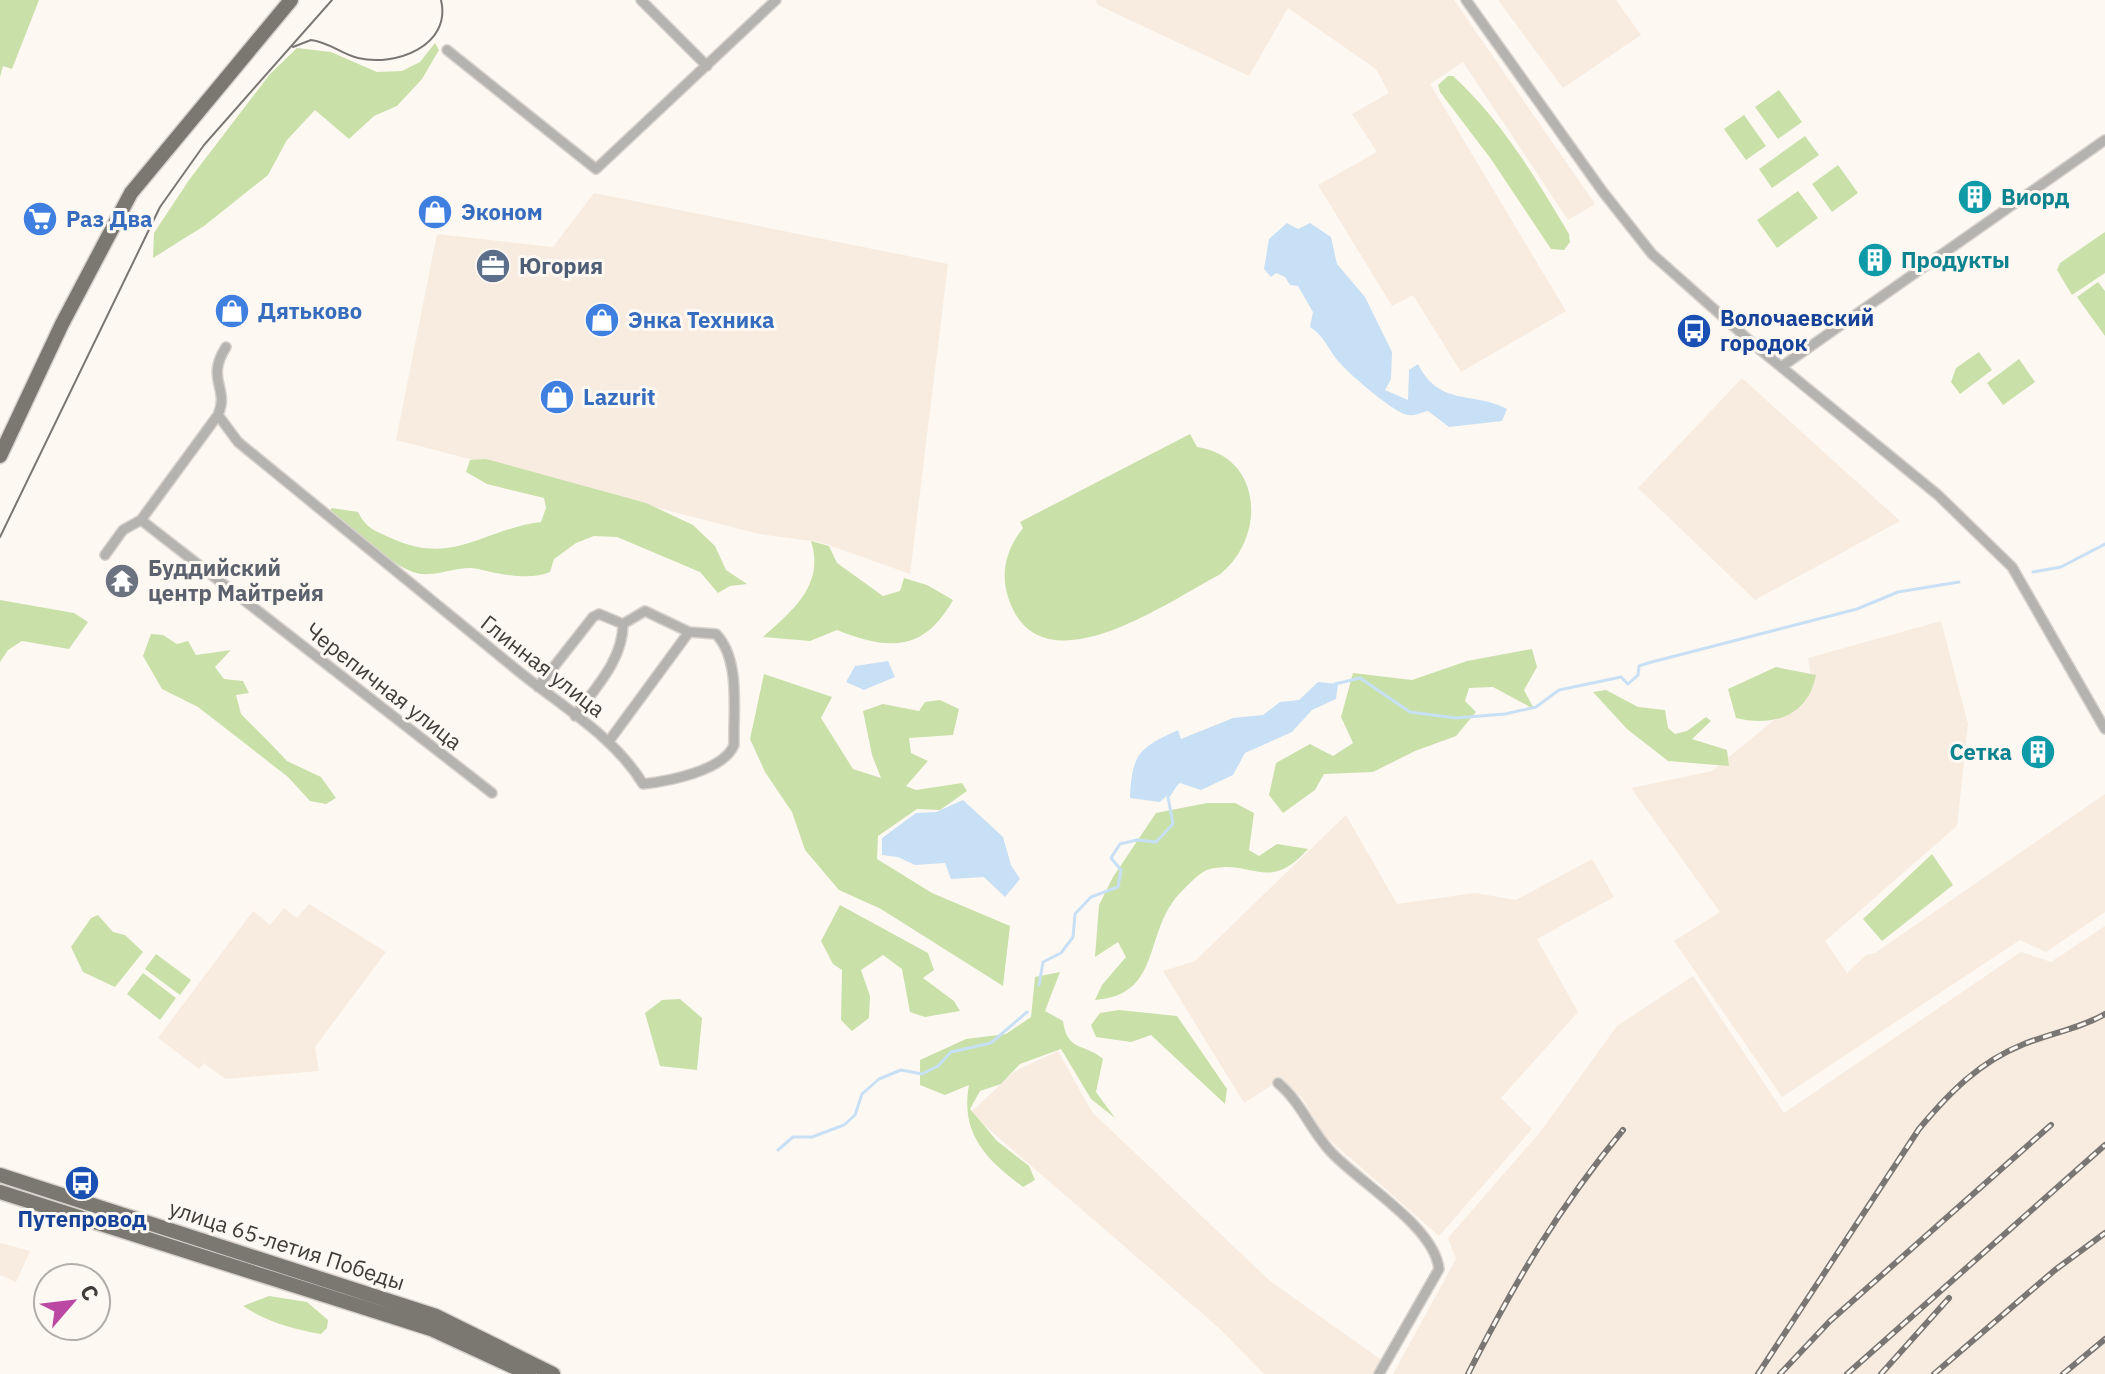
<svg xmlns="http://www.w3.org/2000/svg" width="2105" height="1374" font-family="'IBM Plex Sans',sans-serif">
<rect width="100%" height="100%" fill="#fef8f2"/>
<path fill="#f7ecdf" d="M1095 0H1454L1595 204 1568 220 1463 62 1430 84 1566 311 1461 372 1413 295 1392 306 1318 185 1377 152 1352 114 1389 93 1376 69 1288 8 1249 76 1098 5Z
M1498 0H1616L1641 35 1563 88Z
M594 193 948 264 910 574 820 542 759 534 396 440 437 234 553 247Z
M1742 378 1900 521 1755 600 1638 488Z
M1941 621 1968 724 1957 826 1825 941 1847 973 1866 955 1875 953 2105 794V912L2046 952 2020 940 1782 1097 1674 941 1720 912 1631 788 1712 771 1813 688 1808 658Z
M1346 815 1397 904 1475 893 1516 900 1592 859 1614 897 1537 939 1578 1012 1501 1098 1532 1129 1439 1236 1324 1135 1301 1096 1272 1085 1244 1103 1163 971 1195 961Z
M309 904 386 952 315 1047 319 1071 225 1079 204 1063 199 1069 158 1038 253 911 270 925 284 908 297 918Z
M2105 926V1374H1393L1456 1259 1448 1238 1541 1131 1617 1026 1693 976 1784 1113 2021 952 2051 962Z
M1058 1051 1092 1112 1270 1281 1383 1361 1376 1374H1264L1219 1328 970 1113 1015 1071Z
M0 1243 30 1251 16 1282 0 1275Z"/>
<path fill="#c9e0a8" d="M0 0H39L12 69 3 66 0 77Z
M435 43 439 50 422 79 397 106 374 116 349 139 315 110 287 140 268 175 204 226 153 258 154 233 189 180 270 74 297 48 331 52 377 72 402 71 420 62Z
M1448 76H1453C1502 121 1535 177 1569 234L1570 242 1564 250 1551 249 1491 159 1440 92 1438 85Z
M1779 90 1802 122 1778 139 1755 107Z
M1744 115 1766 146 1746 160 1724 129Z
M1805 136 1819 155 1772 188 1759 169Z
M1838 165 1858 193 1832 212 1812 184Z
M1798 191 1818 218 1777 248 1757 220Z
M2105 232V273L2072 295 2057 270 2060 263Z
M2098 282 2105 291V336L2077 297Z
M1979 352 1992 370 1960 394 1951 382 1956 368Z
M2019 359 2035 382 2003 405 1987 383Z
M1190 434 1197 447C1264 457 1266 539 1219 575 1167 602 1039 694 1008 597 1000 572 1007 548 1023 528L1020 522Z
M486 459 646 503 693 525 715 546 726 570 747 584 730 586 718 593 700 572 617 537 594 536 576 543 554 559 550 572C530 581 499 574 478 569 460 565 440 576 422 574 400 573 347 528 328 513L332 508 358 512C366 528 375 531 391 538 453 567 483 529 541 522L546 508 544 498 487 484 466 472 470 460Z
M811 541 829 546 837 563 883 596 900 591 904 578 927 585 953 600C923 653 888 650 837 630L810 641 763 637C793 610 825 585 811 541Z
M0 600 74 613 88 622 69 649 22 641 8 650 0 662Z
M151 634 163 635 177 644 188 641 196 655 231 650 215 667 224 679 243 681 249 693 236 695 241 714 269 742 287 761 321 777 336 798 326 804 310 801 288 777 198 707 162 689 143 656Z
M1532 649 1537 667 1524 690 1534 709 1493 687 1469 688 1465 701 1476 712 1456 736 1415 751 1373 772 1324 774 1315 790 1283 813 1269 795 1276 763 1310 744 1333 756 1353 743 1341 717 1353 673 1412 680 1467 661Z
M1776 667 1816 675C1808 717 1772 727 1736 718L1728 689Z
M764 674 832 697 821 718 853 769 881 778 872 755 863 711 883 704 919 711 925 702 940 700 959 709 953 735 909 738 911 753 928 761 906 786 916 790 962 783 967 791 940 810 917 809 878 836 877 859 932 893 1010 926 1003 986 881 909 839 890 805 850 792 812 765 772 750 739Z
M1606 690 1638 707 1665 710 1668 728 1675 734 1687 731 1706 717 1711 721 1692 739 1727 750 1729 766 1668 761 1627 729 1593 692Z
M1207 803H1235L1254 813 1249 850 1259 856 1277 844 1308 849C1267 895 1251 857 1207 870 1199 873 1190 883 1184 889 1141 929 1165 995 1095 1000L1102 985 1126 957 1118 942 1095 957 1099 905 1113 877 1156 813Z
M1932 854 1953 885 1882 941 1863 919Z
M840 905 928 953 934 970 923 978 954 1001 960 1011 925 1017 910 1012 902 969 883 955 861 970 870 996 869 1018 852 1031 841 1020 842 970 833 964 821 941Z
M98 915 113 932 125 935 143 952 115 987 83 972 71 947 91 918Z
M156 954 191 980 180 995 145 969Z
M1060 972 1045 1011 1063 1021C1067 1052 1085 1043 1103 1059L1096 1092 1115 1118 1091 1099 1061 1049 1020 1064 1001 1084 980 1091 970 1109 997 1141 1029 1166 1035 1180 1023 1187C986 1160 960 1133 969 1085L945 1095 920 1085V1060L966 1039 1006 1034 1031 1017 1035 977Z
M143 973 176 998 160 1020 127 994Z
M680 999 702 1018 697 1070 660 1066 645 1013 662 1000Z
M1119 1010 1177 1016 1227 1089 1225 1104 1151 1035 1131 1042 1096 1037 1091 1025 1100 1013Z
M269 1296 307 1302 328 1320 327 1328 321 1334C293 1329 267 1322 243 1306Z"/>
<path fill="#c8e0f5" d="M1287 223 1298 229 1310 223 1331 237 1337 264 1365 297 1392 352 1391 379 1385 390 1408 400 1409 370 1418 364C1439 407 1474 391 1507 409L1502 421 1449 427 1428 411C1422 412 1415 416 1409 415 1396 415 1348 373 1338 361 1328 349 1325 337 1310 327L1313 312 1298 286 1290 285 1285 277 1276 273 1271 277 1264 269 1269 239Z
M888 661 895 677 864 690 846 682 855 666Z
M1318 682 1338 684 1336 699 1312 710 1292 732 1245 753 1233 775 1201 790 1180 783 1160 802 1130 798C1132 753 1139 748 1178 730L1181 739 1233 718 1263 715 1280 702 1299 700Z
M963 800 1003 837 1011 865 1020 879 1005 897 984 877 951 879 945 863 915 865 898 857 882 855V838L916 813 936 812Z"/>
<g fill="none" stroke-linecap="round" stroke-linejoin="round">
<path stroke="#c8e0f5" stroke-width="3" d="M2033 572 2061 567 2105 544
M1335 684 1360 678 1410 712 1456 718 1505 714 1536 707 1559 690 1621 677 1628 684 1638 675 1639 666 1648 663 1857 609 1898 592 1959 582
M1039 985 1043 962 1061 953 1073 937 1075 914 1091 897 1118 887 1121 870 1111 858 1120 844 1137 840 1156 842 1173 824 1168 797 1175 786
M778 1150 793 1137H812L844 1125 855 1115 862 1094 879 1079 901 1070 922 1074 938 1066 951 1052 991 1043 1027 1012"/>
<g stroke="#d8d2cd" stroke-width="12">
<path id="street" d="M641 0 707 66
M1466 0 1603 192 1652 254 1758 348 1938 495 2012 567 2105 729
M447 50 596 169 776 0
M226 347C205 380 230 388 218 415L238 442C331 518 424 594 517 670 561 706 614 736 643 784 669 781 723 771 734 745 733 711 741 660 716 634L689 632 645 611 623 624 599 614 593 617 538 687
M1781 367 2105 140
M141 520 492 793
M105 555 123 530 141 520 218 415
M575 716C595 688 623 660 623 624
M609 741 689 632
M1278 1083C1301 1102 1311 1131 1331 1152 1361 1184 1434 1226 1439 1269L1379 1374"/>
</g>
<g stroke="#d8d2cd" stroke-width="17">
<path id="primary" d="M0 456 62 324 131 193 291 0
M0 1175 436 1316 553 1374
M0 1192 431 1329 529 1374"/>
</g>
<use href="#street" stroke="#b4b3af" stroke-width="9"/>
<use href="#primary" stroke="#7b7872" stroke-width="14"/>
<path stroke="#7a7673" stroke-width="2" d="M293 47 311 40C329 42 341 54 358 58 395 67 452 46 441 0
M0 537 160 207 204 145 332 0"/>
<g stroke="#7a7673" stroke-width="6">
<path id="rail" d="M1468 1374C1515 1282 1557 1210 1623 1130
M1758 1374 1919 1129C1949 1093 1979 1062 2024 1044 2051 1033 2079 1029 2105 1014
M1780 1374 1830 1321 2051 1125
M1847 1374 2105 1145
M1881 1374 1949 1298
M1934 1374 2055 1270 2105 1233
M2063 1374 2105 1339"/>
</g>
<use href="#rail" stroke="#fef8f2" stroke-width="3" stroke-dasharray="9" stroke-linecap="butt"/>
</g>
<defs>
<g id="building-disc" transform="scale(1.8)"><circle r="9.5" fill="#0f9aa8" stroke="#fef8f2"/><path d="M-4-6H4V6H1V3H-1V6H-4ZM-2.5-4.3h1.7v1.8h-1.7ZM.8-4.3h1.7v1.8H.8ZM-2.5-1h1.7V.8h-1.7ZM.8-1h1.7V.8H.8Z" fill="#fff"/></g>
<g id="shop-disc" transform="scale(1.8)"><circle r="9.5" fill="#3f7fe0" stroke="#fef8f2"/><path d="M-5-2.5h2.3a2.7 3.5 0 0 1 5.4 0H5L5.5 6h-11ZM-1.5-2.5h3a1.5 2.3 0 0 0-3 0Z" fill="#fff"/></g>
<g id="supermarket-disc" transform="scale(1.8)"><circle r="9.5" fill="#3f7fe0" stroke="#fef8f2"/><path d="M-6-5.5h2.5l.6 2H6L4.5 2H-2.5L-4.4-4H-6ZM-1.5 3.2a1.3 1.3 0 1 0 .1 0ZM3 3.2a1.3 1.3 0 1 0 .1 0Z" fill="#fff"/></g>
<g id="office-disc" transform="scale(1.8)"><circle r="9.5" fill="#5c6f8a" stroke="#fef8f2"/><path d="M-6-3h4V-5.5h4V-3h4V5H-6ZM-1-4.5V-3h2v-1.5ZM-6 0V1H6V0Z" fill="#fff"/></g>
<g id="bus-disc" transform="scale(1.8)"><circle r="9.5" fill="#1a4fb4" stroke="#fef8f2"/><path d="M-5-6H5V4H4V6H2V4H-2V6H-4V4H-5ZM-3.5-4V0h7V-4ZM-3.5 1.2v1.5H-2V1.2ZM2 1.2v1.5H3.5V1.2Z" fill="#fff"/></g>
<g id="temple-disc" transform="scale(1.8)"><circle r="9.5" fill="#6b7280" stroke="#fef8f2"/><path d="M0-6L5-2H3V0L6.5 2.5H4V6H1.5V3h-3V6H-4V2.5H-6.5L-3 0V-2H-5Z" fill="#fff"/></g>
</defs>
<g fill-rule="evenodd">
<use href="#building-disc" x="1975" y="197"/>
<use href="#shop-disc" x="435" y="212"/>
<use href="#supermarket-disc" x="40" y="219"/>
<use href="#building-disc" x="1875" y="260"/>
<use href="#office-disc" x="493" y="266"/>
<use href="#shop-disc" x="232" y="311"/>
<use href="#shop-disc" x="602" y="320"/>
<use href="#bus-disc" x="1694" y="331"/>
<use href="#shop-disc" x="557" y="397"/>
<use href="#temple-disc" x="122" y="581"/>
<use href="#building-disc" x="2038" y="752"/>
<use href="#bus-disc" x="82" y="1183"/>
</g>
<g text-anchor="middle" stroke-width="6" stroke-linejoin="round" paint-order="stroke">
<g font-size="22" font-weight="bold" fill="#0d838f" stroke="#fef8f2" text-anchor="start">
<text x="2001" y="205">Виорд</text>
<text x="1901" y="268">Продукты</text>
<text x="2012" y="760" text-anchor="end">Сетка</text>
</g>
<g font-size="22" font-weight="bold" fill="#366cbe" stroke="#fef8f2" text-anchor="start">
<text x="461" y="220">Эконом</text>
<text x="66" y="227">Раз Два</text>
<text x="258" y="319">Дятьково</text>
<text x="628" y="328">Энка Техника</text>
<text x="583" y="405">Lazurit</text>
</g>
<g font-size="22" font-weight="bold" fill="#4e5e75" stroke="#fef8f2" text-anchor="start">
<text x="519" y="274">Югория</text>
</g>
<g font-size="22" font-weight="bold" fill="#164399" stroke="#fef8f2" text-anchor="start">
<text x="1720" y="326">Волочаевский<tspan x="1720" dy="25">городок</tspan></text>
<text x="82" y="1227" text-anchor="middle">Путепровод</text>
</g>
<g font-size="22" font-weight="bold" fill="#5b616d" stroke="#fef8f2" text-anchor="start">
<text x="148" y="576">Буддийский<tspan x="148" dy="25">центр Майтрейя</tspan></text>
</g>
<g font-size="22" fill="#3f3c3a" stroke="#fef8f2">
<text transform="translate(543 666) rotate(38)" y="8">Глинная улица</text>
<text transform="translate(384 686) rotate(38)" y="8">Черепичная улица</text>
<text transform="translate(287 1245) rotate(18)" y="8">улица 65-летия Победы</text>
</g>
</g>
<g transform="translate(72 1302) rotate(62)"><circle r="38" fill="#fef8f2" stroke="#b2ada8" stroke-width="2"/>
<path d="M0-6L14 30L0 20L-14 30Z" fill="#bb48a3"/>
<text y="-12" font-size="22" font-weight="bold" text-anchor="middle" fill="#3f3c3a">С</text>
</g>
</svg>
